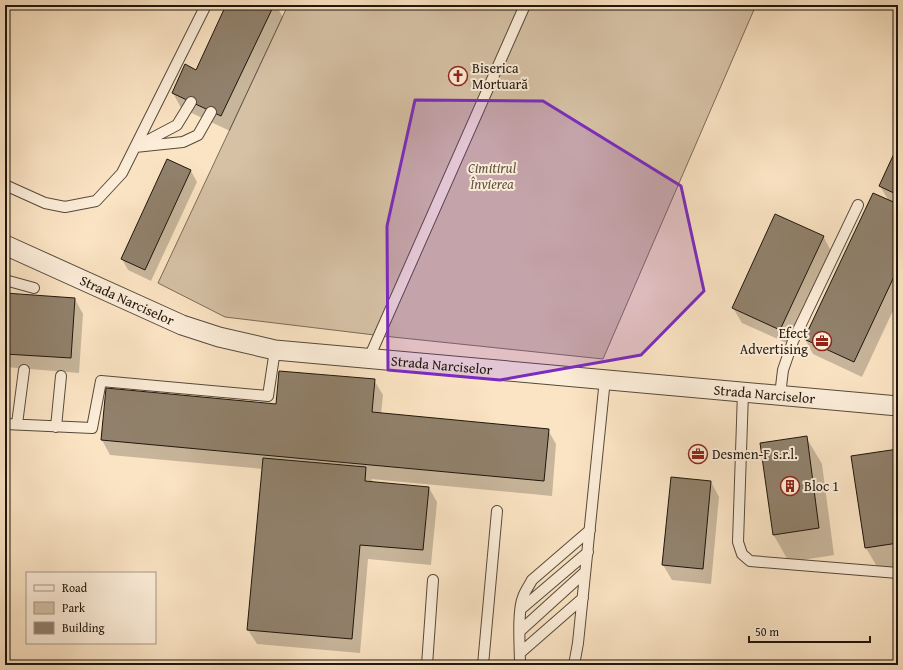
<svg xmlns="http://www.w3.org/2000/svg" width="903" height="670" font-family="'Gentium Book Plus',serif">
<rect width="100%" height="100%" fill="#fbe4c4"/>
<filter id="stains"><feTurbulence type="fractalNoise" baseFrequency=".005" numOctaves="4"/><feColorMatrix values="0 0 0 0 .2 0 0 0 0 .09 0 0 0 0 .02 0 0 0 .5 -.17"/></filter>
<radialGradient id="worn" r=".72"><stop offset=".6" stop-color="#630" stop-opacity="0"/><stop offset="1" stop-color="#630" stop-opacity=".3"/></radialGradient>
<path fill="#d6c1a5" stroke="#7a6c58" d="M288 5H756L603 359 383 336 225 317 158 283Z"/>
<path fill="#0003" d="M227 5H276L283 17 230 131 181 108 173 93 196 71Z
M898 147V300L862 377 813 354 805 339 889 201 880 186Z
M167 160 191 171 197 182 151 281 128 270 122 259Z
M823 236 831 251 789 344 742 323 733 308Z
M5 294 75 299 83 314 79 373 5 367Z
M374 380 383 395 381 414 548 430 556 444 552 496 371 479 374 483 429 488 437 502 431 565 368 559 360 653 257 644 248 630 263 469 110 455 102 440 277 405Z
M806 437 822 464 834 555 789 562 773 534Z
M898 451V572L882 575 866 548Z
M711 482 719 497 711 584 672 580 663 565Z"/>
<path fill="#91816c" stroke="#1f160c" d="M226 5H274L221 116 172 93 185 64 196 70Z
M898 145V195L879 186Z
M167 159 191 170 145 270 121 259Z
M873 193 898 204V268L854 362 804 339Z
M775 214 824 236 780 330 732 308Z
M5 293 75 298 71 358 5 354Z
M279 371 375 379 372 412 549 429 544 481 101 440 106 388 276 404Z
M807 436 819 528 773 535 760 443Z
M898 449V543L865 548 851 456Z
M263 458 366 467 365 481 429 487 423 550 360 545 352 639 247 630Z
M671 477 711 481 703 569 662 565Z"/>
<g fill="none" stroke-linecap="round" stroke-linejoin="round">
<g stroke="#564a3a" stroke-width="12">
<path id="lane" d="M141 144 177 125 191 102
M135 147 183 142 198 135 211 112
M5 185 45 203 65 207 96 201 122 173 206 5
M5 280 34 288
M369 358 525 5
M743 392 738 542 742 554 750 561 898 573
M780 395 783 370 793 341 858 205
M5 424 92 428 101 381 268 396 275 350
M17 424 24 370
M56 427 61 376
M521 609 588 552
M520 631 585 572
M520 653 583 598
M427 665 433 580
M483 665 497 511
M520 665C520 647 517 612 523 597 525 591 529 586 532 580L590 530
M574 665 578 643 605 379"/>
</g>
<g stroke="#564a3a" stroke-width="21">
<g id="street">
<path id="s1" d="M5 245 182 325 219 337 275 350 898 406"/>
</g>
</g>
<use href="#lane" stroke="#fcedd9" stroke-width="10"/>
<use href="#street" stroke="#fcedd9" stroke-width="19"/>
</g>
<path fill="#7b2cbf" fill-opacity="0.2" stroke="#7b2cbf" stroke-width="3" stroke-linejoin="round" d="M415 100 543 101 681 186 704 291 641 355 500 380 388 370 387 226Z"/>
<defs>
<g id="church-ring" transform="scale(1)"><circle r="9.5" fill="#fcedd9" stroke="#8f2418" stroke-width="1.5"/><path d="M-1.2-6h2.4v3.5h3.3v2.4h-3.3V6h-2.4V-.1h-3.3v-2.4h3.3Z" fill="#8f2418"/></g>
<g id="office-ring" transform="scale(1)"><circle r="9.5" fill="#fcedd9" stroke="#8f2418" stroke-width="1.5"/><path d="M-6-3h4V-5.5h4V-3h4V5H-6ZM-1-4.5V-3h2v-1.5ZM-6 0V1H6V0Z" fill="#8f2418"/></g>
<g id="building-ring" transform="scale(1)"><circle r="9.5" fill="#fcedd9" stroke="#8f2418" stroke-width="1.5"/><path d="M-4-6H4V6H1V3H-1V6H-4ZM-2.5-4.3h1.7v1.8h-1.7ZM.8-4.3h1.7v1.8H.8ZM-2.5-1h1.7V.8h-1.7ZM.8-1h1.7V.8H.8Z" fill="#8f2418"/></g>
</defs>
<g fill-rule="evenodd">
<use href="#church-ring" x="458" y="76"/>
<use href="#office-ring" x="822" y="341"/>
<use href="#office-ring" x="698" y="454"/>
<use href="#building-ring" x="790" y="486"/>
</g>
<g text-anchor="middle" stroke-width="4" stroke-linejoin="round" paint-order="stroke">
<g font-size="14" fill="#1f160c" stroke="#fcedd9" text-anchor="start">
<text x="472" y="73">Biserica<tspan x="472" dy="16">Mortuară</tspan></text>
<text x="808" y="338" text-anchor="end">Efect<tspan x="808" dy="16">Advertising</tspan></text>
<text x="712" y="459">Desmen-F s.r.l.</text>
<text x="804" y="491">Bloc 1</text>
</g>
<g font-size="14" font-style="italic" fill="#5f5242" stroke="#fcedd9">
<text x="492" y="173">Cimitirul<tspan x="492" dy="16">Învierea</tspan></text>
</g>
<g font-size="14" fill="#1f160c" stroke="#fcedd9">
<text dy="5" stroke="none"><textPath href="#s1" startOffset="134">Strada Narciselor</textPath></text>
<text dy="5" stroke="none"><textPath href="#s1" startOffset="458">Strada Narciselor</textPath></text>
<text dy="5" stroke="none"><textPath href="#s1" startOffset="782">Strada Narciselor</textPath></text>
</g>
</g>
<rect width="903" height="670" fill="none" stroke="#fbe4c4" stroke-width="20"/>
<rect x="6" y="6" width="891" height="658" fill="none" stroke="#1f160c" stroke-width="2"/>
<rect x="10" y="10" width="883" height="650" fill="none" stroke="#1f160c"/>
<rect x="26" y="572" width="130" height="72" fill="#fcedd9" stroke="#a49787"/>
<rect x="34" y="585" width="20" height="6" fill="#fcedd9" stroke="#a49787"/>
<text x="62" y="592" font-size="12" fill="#1f160c">Road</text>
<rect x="34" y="602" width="20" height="12" fill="#d6c1a5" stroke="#a49787"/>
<text x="62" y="612" font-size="12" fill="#1f160c">Park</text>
<rect x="34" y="622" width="20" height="12" fill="#91816c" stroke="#a49787"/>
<text x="62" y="632" font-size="12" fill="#1f160c">Building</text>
<path d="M749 636v6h121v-6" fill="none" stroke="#1f160c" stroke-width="2"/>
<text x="755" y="636" font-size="12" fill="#1f160c" stroke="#fcedd9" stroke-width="3" paint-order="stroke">50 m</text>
<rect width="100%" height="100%" filter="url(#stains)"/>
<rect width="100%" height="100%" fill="url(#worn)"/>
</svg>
